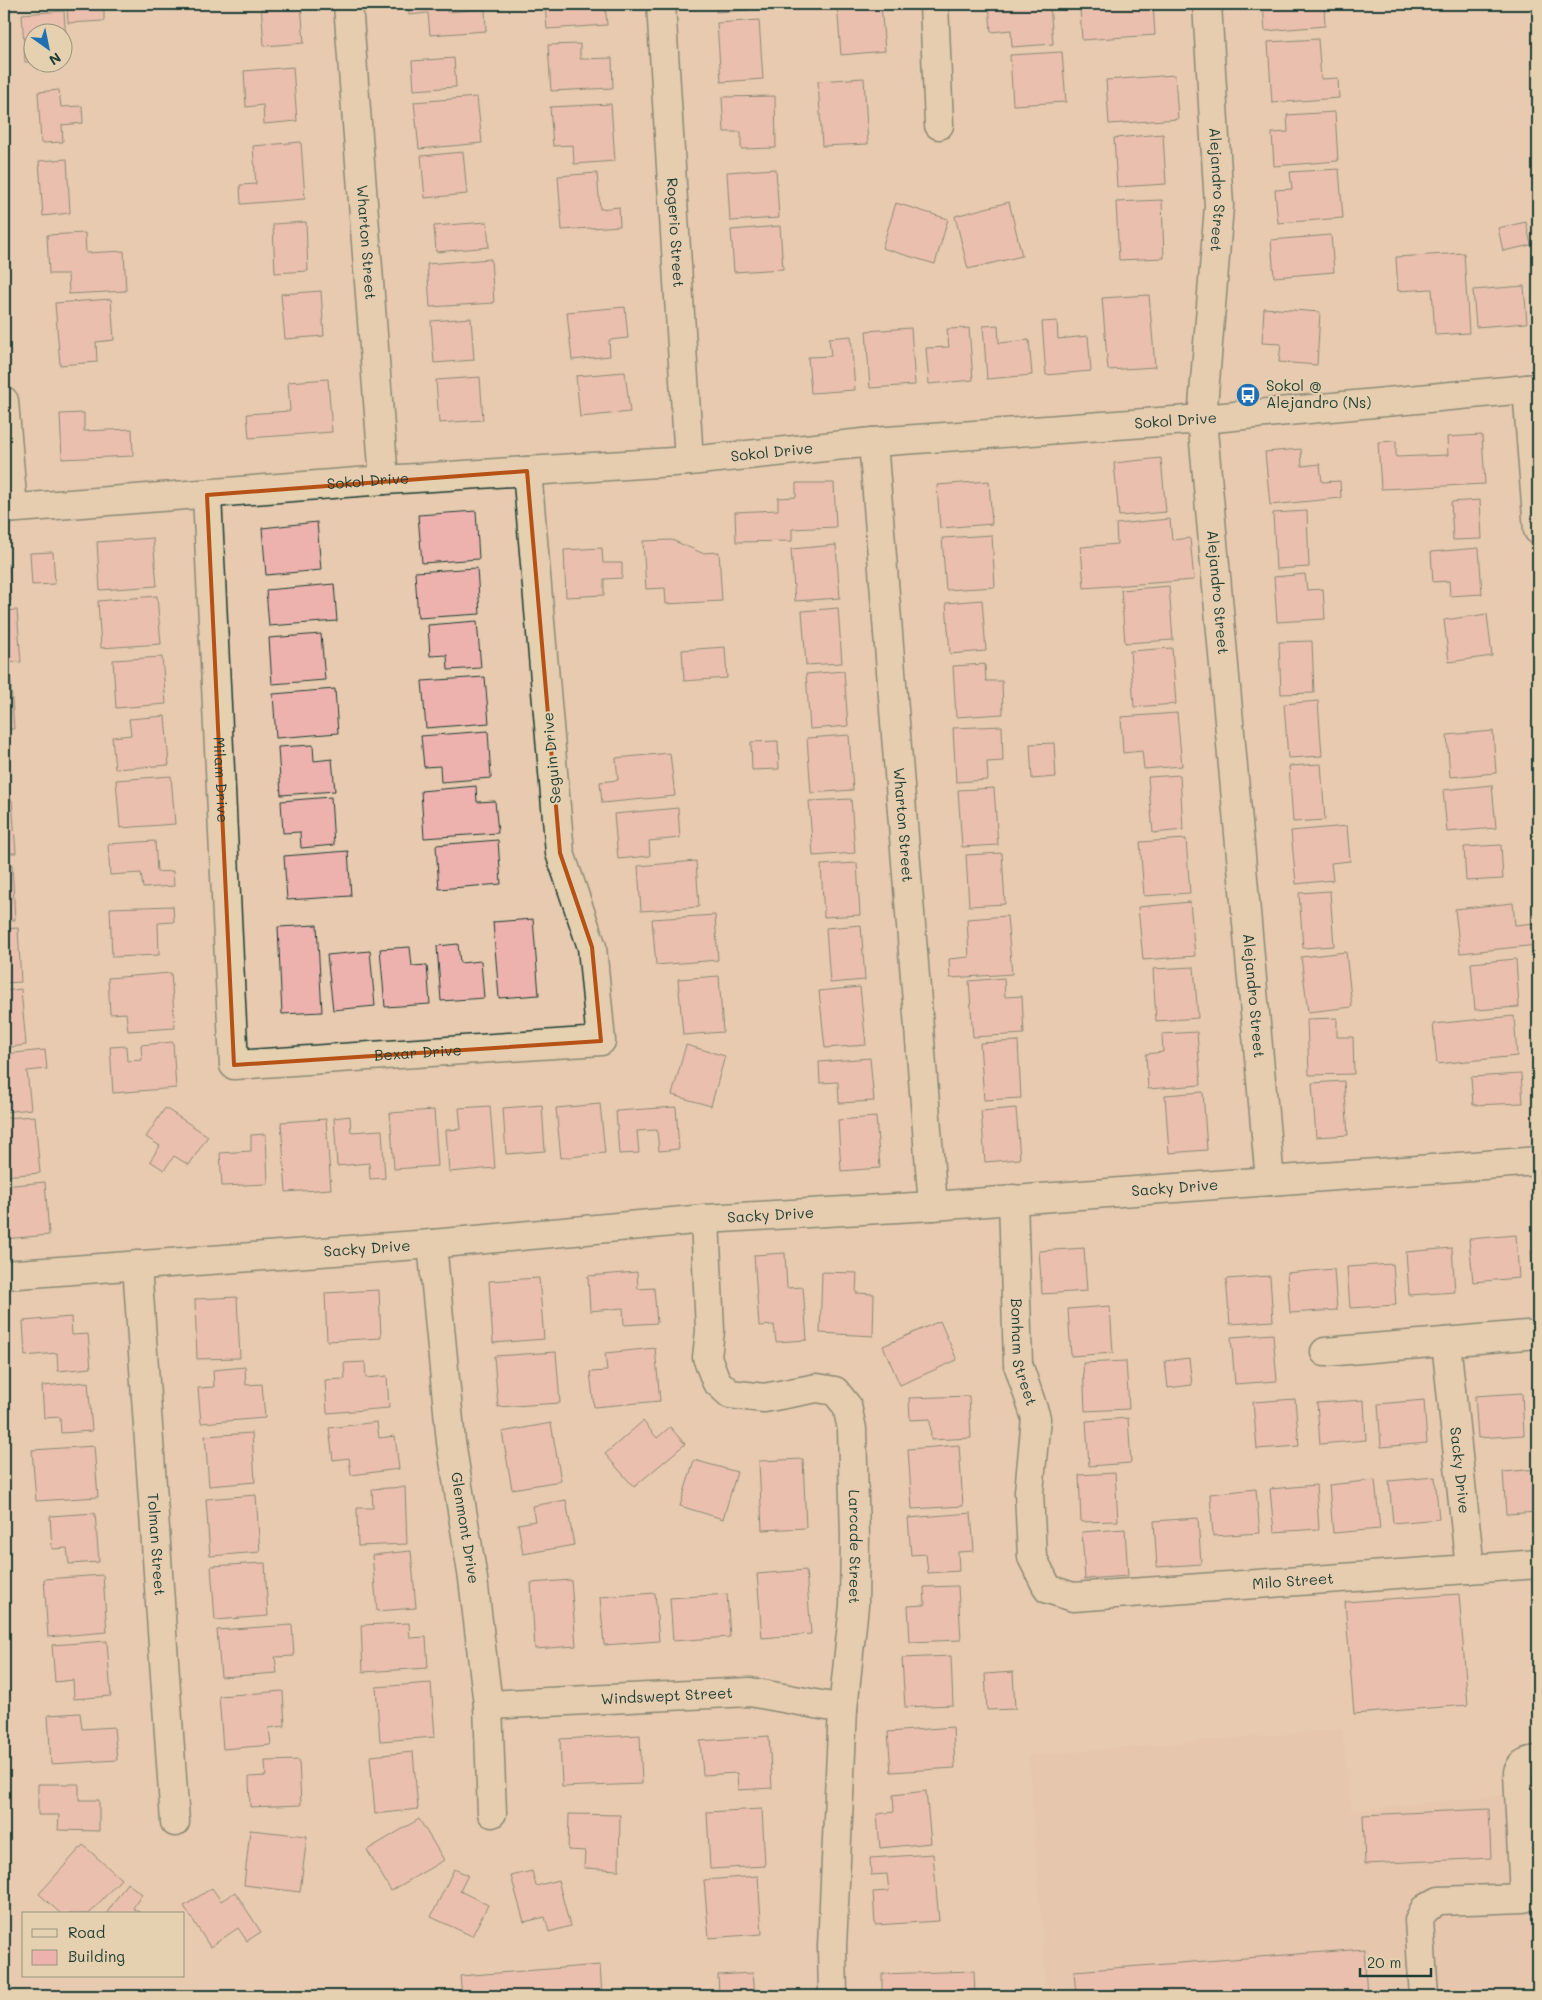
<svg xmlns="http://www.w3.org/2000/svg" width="1542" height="2000" font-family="Mali,sans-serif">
<rect width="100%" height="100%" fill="#e7caaf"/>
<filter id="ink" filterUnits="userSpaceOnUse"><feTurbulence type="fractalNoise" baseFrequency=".02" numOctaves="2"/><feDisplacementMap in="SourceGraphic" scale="10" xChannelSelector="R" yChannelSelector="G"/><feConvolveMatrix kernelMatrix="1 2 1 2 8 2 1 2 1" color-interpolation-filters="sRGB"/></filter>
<g filter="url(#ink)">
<path fill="#e5c0ac" d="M1342 1730 1351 1811 1538 1792V1996H1047L1029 1756Z"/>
<path fill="#edb2ad" stroke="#1f3d34" d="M67 4H104V21L68 23Z
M261 4H301L304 43 264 46Z
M408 4H446L447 12 485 9 486 31 430 35 428 13 409 15Z
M545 4H605L607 25 547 29Z
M716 4H749V10L716 12Z
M837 4H881L885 51 841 55Z
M989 4H1050L1053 44 1012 47 1011 30 991 32Z
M1098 4H1153L1155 35 1082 40 1080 9 1098 7Z
M1263 4H1324L1325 26 1265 31Z
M64 11 67 59H62V32H32V62H25L22 14Z
M759 20 763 79 721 82 717 23Z
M1318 39 1321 79 1338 78 1339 98 1272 103 1268 42Z
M580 44V59L612 58 613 88 551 91 548 45Z
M1062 52 1066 102 1013 105 1010 55Z
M454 58 456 87 414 90 412 61Z
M293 67 297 121 264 124 263 105 246 107 244 71Z
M1175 75 1178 119 1109 124 1106 80Z
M864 78 868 144 822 146 818 81Z
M59 90 61 107 82 106 83 123 62 125 63 142 41 143 38 92Z
M775 96 776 148 741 149V132H724L722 97Z
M477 97 482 143 419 149 414 102Z
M611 104 615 161 574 164 573 145 553 146 550 107Z
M1335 112 1338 161 1274 166 1272 133 1288 132 1287 115Z
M1163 134 1166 184 1117 187 1114 138Z
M301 142 305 199 241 204 240 185 256 184 253 146Z
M463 152 467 194 425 198 421 156Z
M67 159 70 213 43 216 39 161Z
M776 169 779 218 730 221 727 172Z
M1339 169 1343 218 1278 223 1275 190 1292 189 1290 172Z
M597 173 600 209 619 207 620 226 562 230 558 176Z
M1162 200 1164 258 1119 260 1116 202Z
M1009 202 1022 256 968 269 955 216Z
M896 203 948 219 935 264 882 248Z
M306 222 308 271 275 273 273 224Z
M487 222 489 247 436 252 434 226Z
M1526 222 1531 245 1503 251 1498 228Z
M780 226 783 269 734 272 731 230Z
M85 233 86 253 124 251 126 291 69 294 68 274H49L47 235Z
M1331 235 1334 272 1274 277 1271 240Z
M1464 253 1469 333 1435 335 1432 289 1398 291 1396 257Z
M491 259 494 303 430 307 427 264Z
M1535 273H1538V313Z
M1524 286 1527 323 1476 327 1473 290Z
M321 291 324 336 285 339 281 294Z
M1149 295 1155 367 1108 370 1102 298Z
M111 299 114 340 96 342 97 362 60 365 55 303Z
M625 307 628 338 609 340 610 356 572 360 567 312Z
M1264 308 1320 312 1317 365 1279 362 1281 344 1262 343Z
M471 318 474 360 434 363 431 321Z
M1057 321 1058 339 1088 336 1091 371 1046 375 1042 322Z
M998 325 999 343 1029 340 1032 375 987 379 983 326Z
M911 328 915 385 870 388 866 331Z
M969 328 973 380 929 384 926 348 949 347 947 329Z
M851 336 855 390 811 393 808 357 831 356 829 338Z
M625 372 630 412 580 417 576 376Z
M480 377 483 420 439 423 436 380Z
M328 379 332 432 249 438 247 414 290 411 288 382Z
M84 413V431L132 429 133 456 62 459 60 414Z
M1482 435 1485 484 1381 489 1378 442 1396 441V457L1448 455 1447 437Z
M1301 449 1302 466 1320 464 1322 482 1340 481 1341 498 1270 505 1265 452Z
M1161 458 1166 512 1119 516 1114 463Z
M989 481 992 524 940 528 937 485Z
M796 483H834L836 527 792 529V541L736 542 735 512 778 510V498L796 497Z
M1480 500 1482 539 1453 540 1451 502Z
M476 511 479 559 422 563 418 515Z
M1307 511 1309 567 1276 569 1273 513Z
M1170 519 1172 540 1190 538 1194 580 1084 588 1081 547 1117 544 1116 524Z
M317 522 321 570 266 575 262 528Z
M992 535 995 587 946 590 942 538Z
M153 538 157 586 100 590 97 542Z
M672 540 702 553 719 552 722 601 666 604 665 588 646 589 643 541Z
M836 545 840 598 795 601 791 549Z
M602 548 603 563H622V578L604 579V595L566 597 564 550Z
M1479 548 1482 594 1450 596 1449 581 1433 582 1431 552Z
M53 552 55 584 32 585 30 553Z
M9 564 11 601H4V565Z
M477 568 480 614 418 618 415 572Z
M1305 574 1307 590 1323 589 1325 619 1277 622 1274 577Z
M334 584 337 621 269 626 266 590Z
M1169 586 1173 640 1125 643 1121 590Z
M157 596 161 644 101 648 98 601Z
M982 600 986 651 950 654 946 603Z
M838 608 842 663 806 665 802 611Z
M17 610 21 662 4 663V611Z
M1487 614 1492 656 1449 662 1444 620Z
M477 621 481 668 448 670 447 655 430 656 428 625Z
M321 634 325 680 272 684 269 638Z
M1312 641 1314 693 1281 694 1279 642Z
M725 647 727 678 684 681 682 650Z
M1172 648 1176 704 1134 707 1130 651Z
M162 657 166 704 116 708 113 660Z
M985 664 986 681H1002L1003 714 956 717 953 666Z
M844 671 848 726 810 729 806 674Z
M10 672 14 729H4V673Z
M485 677 489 723 426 728 422 681Z
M335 689 338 733 276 738 273 694Z
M1318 701 1322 756 1288 758 1284 704Z
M1177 713 1182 766 1144 769 1142 751 1123 753 1121 717Z
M165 716 169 765 115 769 112 737 131 735 129 719Z
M1002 726 1003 761 987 762 988 780 956 782 953 728Z
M488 731 491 778 441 782 440 766 424 767 421 736Z
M1493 731 1496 773 1450 777 1447 735Z
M849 735 853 790 811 793 807 738Z
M778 741 779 769 752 770 751 742Z
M1054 743 1056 777 1032 779 1030 744Z
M313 745 314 761 332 759 335 791 281 795 278 747Z
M4 750 7 793H4Z
M670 753 675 796 602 803 600 782 618 780 616 758Z
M1321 764 1325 820 1293 822 1289 766Z
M1180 775 1183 830 1153 833 1148 777Z
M171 776 175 824 120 828 116 780Z
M1492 785 1496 828 1447 832 1443 790Z
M476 786 477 802 495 801 498 833 424 838 421 791Z
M994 788 998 845 962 847 958 790Z
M331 797 334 845 301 848 300 832 283 833 281 801Z
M851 799 855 853 813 856 809 801Z
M4 800H12L16 853H4Z
M678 808 680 838 649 841 650 856 618 859 614 814Z
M1347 826 1350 861 1331 863 1333 880 1296 884 1291 831Z
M1186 839 1190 893 1144 896 1140 842Z
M498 840 501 884 439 889 436 845Z
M155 841 157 872 173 871 174 886 143 888 141 873 110 875 108 844Z
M1501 845 1503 879 1466 881 1464 847Z
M348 851 351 896 287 900 284 856Z
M1002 853 1005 904 969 906 966 855Z
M696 861 699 907 641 911 638 866Z
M857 863 860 915 824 917 821 865Z
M12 864 15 920H4V865Z
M1330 891 1334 946 1303 948 1299 893Z
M1190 902 1195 956 1143 960 1138 907Z
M1513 903 1515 925 1535 923 1537 945 1460 953 1455 909Z
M173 906 174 922 158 923 159 955 112 957 110 908Z
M715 915 718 960 656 965 652 919Z
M1007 916 1012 974 950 978 949 959 969 957 967 919Z
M533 919 539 995 499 998 493 922Z
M317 925 322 1012 282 1014 278 927Z
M861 925 865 980 830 983 826 928Z
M18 928 21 982 4 983V929Z
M458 944 460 963 481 961 484 998 441 1001 437 946Z
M410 947 412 966 427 965 430 1004 385 1007 380 949Z
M370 951 375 1006 333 1010 327 955Z
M1346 952 1352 1007 1308 1012 1301 957Z
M1516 959 1519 1007 1475 1010 1471 963Z
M1194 967 1198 1018 1156 1021 1153 969Z
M171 973 175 1028 128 1031 126 1013 110 1014 108 978Z
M719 976 723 1032 683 1035 678 979Z
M1004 978 1005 997 1022 996 1024 1034 973 1037 969 981Z
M860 987 866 1045 825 1048 819 991Z
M21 989 26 1045 4 1048V991Z
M1514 1016 1517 1056 1437 1064 1433 1024Z
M1337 1018V1037H1353L1354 1074 1309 1075 1307 1019Z
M1197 1032 1201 1085 1148 1089 1146 1054 1163 1052 1162 1034Z
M1018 1041 1021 1098 984 1100 980 1043Z
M173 1042 176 1088 113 1093 110 1047 126 1046 127 1061 142 1060 141 1045Z
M686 1045 725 1056 711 1106 672 1095Z
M45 1050 47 1069 27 1071 31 1109 4 1112V1054Z
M870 1058 874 1101 839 1103 838 1082 820 1083 819 1062Z
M1521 1074 1523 1103 1473 1105 1471 1077Z
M1344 1081 1348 1135 1316 1137 1312 1083Z
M1203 1092 1207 1150 1169 1153 1165 1095Z
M600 1104 605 1153 561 1158 556 1108Z
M542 1105 545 1151 506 1154 503 1108Z
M490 1106 495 1168 449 1172 446 1130 461 1129 459 1108Z
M676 1107 679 1149 659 1151 657 1130 637 1131 639 1153 619 1154 616 1111Z
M165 1108 208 1136 189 1165 174 1156 164 1170 150 1161 160 1146 146 1137Z
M1016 1108 1020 1159 985 1162 981 1111Z
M434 1110 438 1166 394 1169 390 1113Z
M35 1116 40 1173 4 1176V1118Z
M350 1116 351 1132 382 1130 385 1178 370 1179 369 1163 337 1166 334 1118Z
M876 1117 880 1168 841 1171 838 1120Z
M326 1119 331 1189 286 1192 281 1122Z
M266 1134 268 1184 222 1186 220 1153 251 1151V1135Z
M45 1182 49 1235 4 1239V1186Z
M1516 1235 1519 1278 1473 1282 1469 1239Z
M1084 1248 1087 1291 1042 1294 1039 1251Z
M1452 1248 1455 1292 1409 1295 1406 1252Z
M1531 1251H1538V1294L1534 1295Z
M785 1253 787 1288 803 1287 807 1340 776 1342 774 1325 759 1326 754 1255Z
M1393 1264 1396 1305 1350 1308 1347 1267Z
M1334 1269 1337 1310 1290 1313 1287 1273Z
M637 1272 638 1289 654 1288 657 1323 624 1325 623 1308 590 1311 588 1276Z
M822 1272 857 1273 856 1293 874 1294 873 1336 820 1333Z
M1270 1276 1273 1321 1230 1324 1226 1279Z
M539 1278 544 1339 493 1343 489 1281Z
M379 1290 381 1338 327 1341 325 1293Z
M237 1297 240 1358 197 1359 195 1299Z
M1110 1306 1113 1353 1071 1356 1068 1309Z
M71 1317 72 1335 88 1334 91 1368 58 1371 57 1353 25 1356 23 1321Z
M940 1321 957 1360 900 1385 883 1346Z
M1273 1334 1277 1381 1235 1384 1231 1337Z
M655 1348 660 1401 594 1407 590 1372 607 1371 605 1353Z
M556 1352 560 1403 498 1407 494 1356Z
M1189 1358 1192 1385 1168 1388 1165 1361Z
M1126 1361 1129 1409 1085 1411 1083 1363Z
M365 1362 366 1378 387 1376 389 1408 327 1413 325 1380 345 1379 344 1363Z
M245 1367 246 1385 262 1384 265 1418 201 1423 198 1388 214 1387 213 1370Z
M88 1382 92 1431 61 1433 60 1417 44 1418 42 1386Z
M1538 1386V1427H1537L1533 1387Z
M1522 1393 1524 1435 1478 1438 1475 1396Z
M969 1396 971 1438 931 1440 930 1419 910 1420 909 1398Z
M1295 1399 1299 1446 1257 1449 1253 1402Z
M1364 1400 1366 1440 1320 1444 1317 1403Z
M1424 1400 1427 1443 1381 1447 1378 1404Z
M1128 1418 1131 1463 1089 1466 1086 1421Z
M643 1421 657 1438 670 1427 685 1444 634 1487 605 1454Z
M377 1422 379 1438 395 1436 399 1469 351 1475 349 1458 333 1460 329 1428Z
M551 1423 561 1481 512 1489 502 1432Z
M252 1433 255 1482 209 1486 205 1436Z
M959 1445 963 1506 912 1509 908 1449Z
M94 1446 98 1497 36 1501 32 1450Z
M803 1459 806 1528 762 1530 759 1461Z
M694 1460 737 1472 723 1519 680 1506Z
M1538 1469V1512L1506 1514 1503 1472Z
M1115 1473 1118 1521 1081 1522 1079 1475Z
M1435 1477 1439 1519 1393 1523 1389 1481Z
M1375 1480 1380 1529 1333 1533 1329 1485Z
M1316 1485 1319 1529 1274 1532 1270 1489Z
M405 1487 407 1544 358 1546 357 1508H373L372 1489Z
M1256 1489 1260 1533 1213 1536 1210 1494Z
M256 1495 260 1552 210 1556 206 1499Z
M566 1500 574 1545 523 1554 518 1524 535 1521 532 1506Z
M95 1513 99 1562 69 1564 67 1548 52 1549 50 1516Z
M971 1513 974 1551 958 1552 959 1571 928 1573 926 1554 911 1555 908 1518Z
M1198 1518 1201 1564 1157 1567 1154 1521Z
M1125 1529 1128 1576 1085 1579 1082 1532Z
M411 1551 416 1608 377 1611 372 1555Z
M265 1563 268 1616 215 1620 211 1566Z
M806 1570 811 1634 762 1638 757 1574Z
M103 1575 107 1632 48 1637 44 1579Z
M571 1580 576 1646 535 1649 531 1583Z
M958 1586 961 1640 910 1642 908 1606 925 1605 924 1587Z
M655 1593 659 1641 604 1645 600 1597Z
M727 1594 730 1637 673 1641 670 1598Z
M1459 1594 1468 1705 1354 1714 1345 1602Z
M409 1623 410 1638 426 1637 428 1668 363 1672 361 1625Z
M292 1625 294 1656 275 1657 277 1673 221 1677 217 1630Z
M107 1641 111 1696 74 1699 73 1680 55 1682 52 1645Z
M951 1656 953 1705 905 1707 902 1658Z
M1013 1672 1015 1709 987 1710 985 1674Z
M431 1683 435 1737 380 1741 376 1687Z
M283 1691 285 1726 269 1728 271 1745 223 1749 219 1696Z
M80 1713 82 1729 114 1727 117 1760 51 1764 48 1715Z
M953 1727 955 1768 891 1772 888 1732Z
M640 1735 642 1784 562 1787 560 1739Z
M769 1736 772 1788 738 1790 737 1773 703 1775 700 1741Z
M413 1752 418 1809 375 1814 370 1756Z
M299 1760 301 1805 250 1807 249 1777 266 1776 265 1761Z
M38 1784H79V1800H99V1831L58 1830 59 1815H38Z
M926 1791 931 1843 880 1848 877 1814 894 1812 893 1795Z
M762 1809 765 1866 710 1869 707 1812Z
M1489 1809 1491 1858 1365 1864 1363 1815Z
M569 1814 620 1815 619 1870 584 1868 585 1851 568 1850Z
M419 1819 444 1860 391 1891 367 1850Z
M250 1830 307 1836 300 1892 244 1885Z
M83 1845 121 1879 89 1914H61L39 1894Z
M933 1854 939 1921 875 1925 873 1892 889 1891 887 1874 871 1875 870 1858Z
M454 1869 468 1875 460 1891 488 1905 472 1936 431 1917Z
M532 1871 536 1886 558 1880 570 1926 549 1932 545 1917 524 1922 511 1876Z
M758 1876 762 1934 709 1938 704 1880Z
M127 1883 142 1894 133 1908 142 1914H106Z
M212 1888 221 1901 235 1892 261 1932 247 1941 238 1928 210 1947 184 1906Z
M1364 1949 1367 1996H1076L1074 1971Z
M600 1965 602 1996H462L460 1976Z
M974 1971 975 1996H882V1974Z
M753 1973 755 1996H683L719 1994 718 1975Z"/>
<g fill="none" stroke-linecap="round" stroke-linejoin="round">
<g stroke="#1f3d34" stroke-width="31">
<g id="minor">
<path id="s1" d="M348 4 384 480"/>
<path id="s2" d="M661 4 689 461"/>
<path d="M934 4 939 125"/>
<path id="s3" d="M1207 4 1219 206 1202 419 1270 1181"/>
<path d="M1527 389 1538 530"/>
<path d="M4 401 13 508"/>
<path id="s4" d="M873 442 933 1206"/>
<path id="s5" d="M207 495 234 1065 601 1041 592 947 560 853 527 471"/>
<path id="s6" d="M4 509 384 480 689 461 873 442 1202 419 1538 388"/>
<path id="s7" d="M1013 1199 1018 1364 1036 1418 1029 1492 1032 1557 1048 1589 1073 1597 1538 1564"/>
<path id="s8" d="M705 1219 710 1331 707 1357 716 1381 730 1394 764 1398 817 1388 835 1391 847 1406 852 1429 855 1536 854 1605 843 1709 832 1947 833 1996"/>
<path id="s9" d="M432 1244 451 1442 473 1579 488 1705 492 1813"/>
<path id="s10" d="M137 1265 175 1822"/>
<path id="s11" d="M4 1275 432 1244 705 1219 933 1206 1538 1161"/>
<path id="s12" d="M1446 1342 1470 1569"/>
<path d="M1325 1352 1538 1334"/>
<path id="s13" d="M488 1705 750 1692 843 1709"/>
<path d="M1424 1996 1419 1920 1426 1908 1439 1901 1524 1898 1518 1772C1522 1762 1528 1761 1538 1760"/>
</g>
</g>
<use href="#minor" stroke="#e5d0af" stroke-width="28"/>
</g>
</g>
<path d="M0 0H1542V2000H0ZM527 471 560 853 592 947 601 1041 234 1065 207 495Z" fill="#e7caaf" fill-opacity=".55" fill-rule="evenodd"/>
<path fill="none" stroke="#b65216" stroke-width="4" stroke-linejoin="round" d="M527 471 560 853 592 947 601 1041 234 1065 207 495Z"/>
<defs>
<g id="bus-disc" transform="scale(1.25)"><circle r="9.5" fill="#1f6fb2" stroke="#e5d0af"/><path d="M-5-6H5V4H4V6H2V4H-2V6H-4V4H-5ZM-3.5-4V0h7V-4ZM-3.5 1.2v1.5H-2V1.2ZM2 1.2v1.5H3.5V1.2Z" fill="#fff"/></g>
</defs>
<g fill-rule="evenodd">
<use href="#bus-disc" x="1248" y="395"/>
</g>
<g text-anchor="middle" stroke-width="4" stroke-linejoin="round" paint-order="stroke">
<g font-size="15" fill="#1f3d34" stroke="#e5d0af">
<text dy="5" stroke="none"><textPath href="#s3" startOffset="186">Alejandro Street</textPath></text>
<text dy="5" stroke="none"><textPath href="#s2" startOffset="229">Rogerio Street</textPath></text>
<text dy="5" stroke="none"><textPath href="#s1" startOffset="239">Wharton Street</textPath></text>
<text dy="5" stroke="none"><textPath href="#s6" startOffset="1175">Sokol Drive</textPath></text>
<text dy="5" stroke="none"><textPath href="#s6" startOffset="770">Sokol Drive</textPath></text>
<text dy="5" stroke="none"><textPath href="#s6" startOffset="365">Sokol Drive</textPath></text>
<text dy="5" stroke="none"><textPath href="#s3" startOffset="590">Alejandro Street</textPath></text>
<text transform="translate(552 758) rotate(-95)" y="5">Seguin Drive</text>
<text dy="5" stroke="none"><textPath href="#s5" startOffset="285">Milam Drive</textPath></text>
<text dy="5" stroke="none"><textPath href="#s4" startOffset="384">Wharton Street</textPath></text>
<text dy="5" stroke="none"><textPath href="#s3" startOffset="995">Alejandro Street</textPath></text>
<text dy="5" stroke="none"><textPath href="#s5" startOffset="755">Bexar Drive</textPath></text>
<text dy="5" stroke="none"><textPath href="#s11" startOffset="1174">Sacky Drive</textPath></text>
<text dy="5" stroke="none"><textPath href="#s11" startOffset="769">Sacky Drive</textPath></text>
<text dy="5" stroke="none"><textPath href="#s11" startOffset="364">Sacky Drive</textPath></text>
<text dy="5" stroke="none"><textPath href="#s7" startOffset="154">Bonham Street</textPath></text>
<text dy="5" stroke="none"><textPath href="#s12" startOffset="129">Sacky Drive</textPath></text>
<text dy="5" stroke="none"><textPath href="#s9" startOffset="286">Glenmont Drive</textPath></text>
<text dy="5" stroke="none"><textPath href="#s10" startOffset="280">Tolman Street</textPath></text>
<text dy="5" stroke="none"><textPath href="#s8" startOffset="450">Larcade Street</textPath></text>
<text dy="5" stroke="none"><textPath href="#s7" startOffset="644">Milo Street</textPath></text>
<text dy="5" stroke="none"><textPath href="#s13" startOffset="179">Windswept Street</textPath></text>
</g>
<g font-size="15" fill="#1f3d34" stroke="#e5d0af" text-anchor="start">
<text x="1266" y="391">Sokol @<tspan x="1266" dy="17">Alejandro (Ns)</tspan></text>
</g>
</g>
<rect width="1542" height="2000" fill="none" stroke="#e5d0af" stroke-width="20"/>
<rect x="10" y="10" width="1522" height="1980" fill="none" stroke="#1f3d34" stroke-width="2" filter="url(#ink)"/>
<rect x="22" y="1912" width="162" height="65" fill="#e5d0af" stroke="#96957e"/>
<rect x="32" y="1929" width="25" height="8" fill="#e5d0af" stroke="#96957e"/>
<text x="68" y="1938" font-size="15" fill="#1f3d34">Road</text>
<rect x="32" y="1950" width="25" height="15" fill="#edb2ad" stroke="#96957e"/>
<text x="68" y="1962" font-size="15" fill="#1f3d34">Building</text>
<g transform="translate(48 48) rotate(147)"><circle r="24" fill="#e5d0af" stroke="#96957e"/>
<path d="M0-4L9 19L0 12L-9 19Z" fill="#1f6fb2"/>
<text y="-8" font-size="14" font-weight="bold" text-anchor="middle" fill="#1f3d34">N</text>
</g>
<path d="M1360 1968v8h71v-8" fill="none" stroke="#1f3d34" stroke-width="2.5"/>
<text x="1367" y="1968" font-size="15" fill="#1f3d34" stroke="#e5d0af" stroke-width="4" paint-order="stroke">20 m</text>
</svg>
